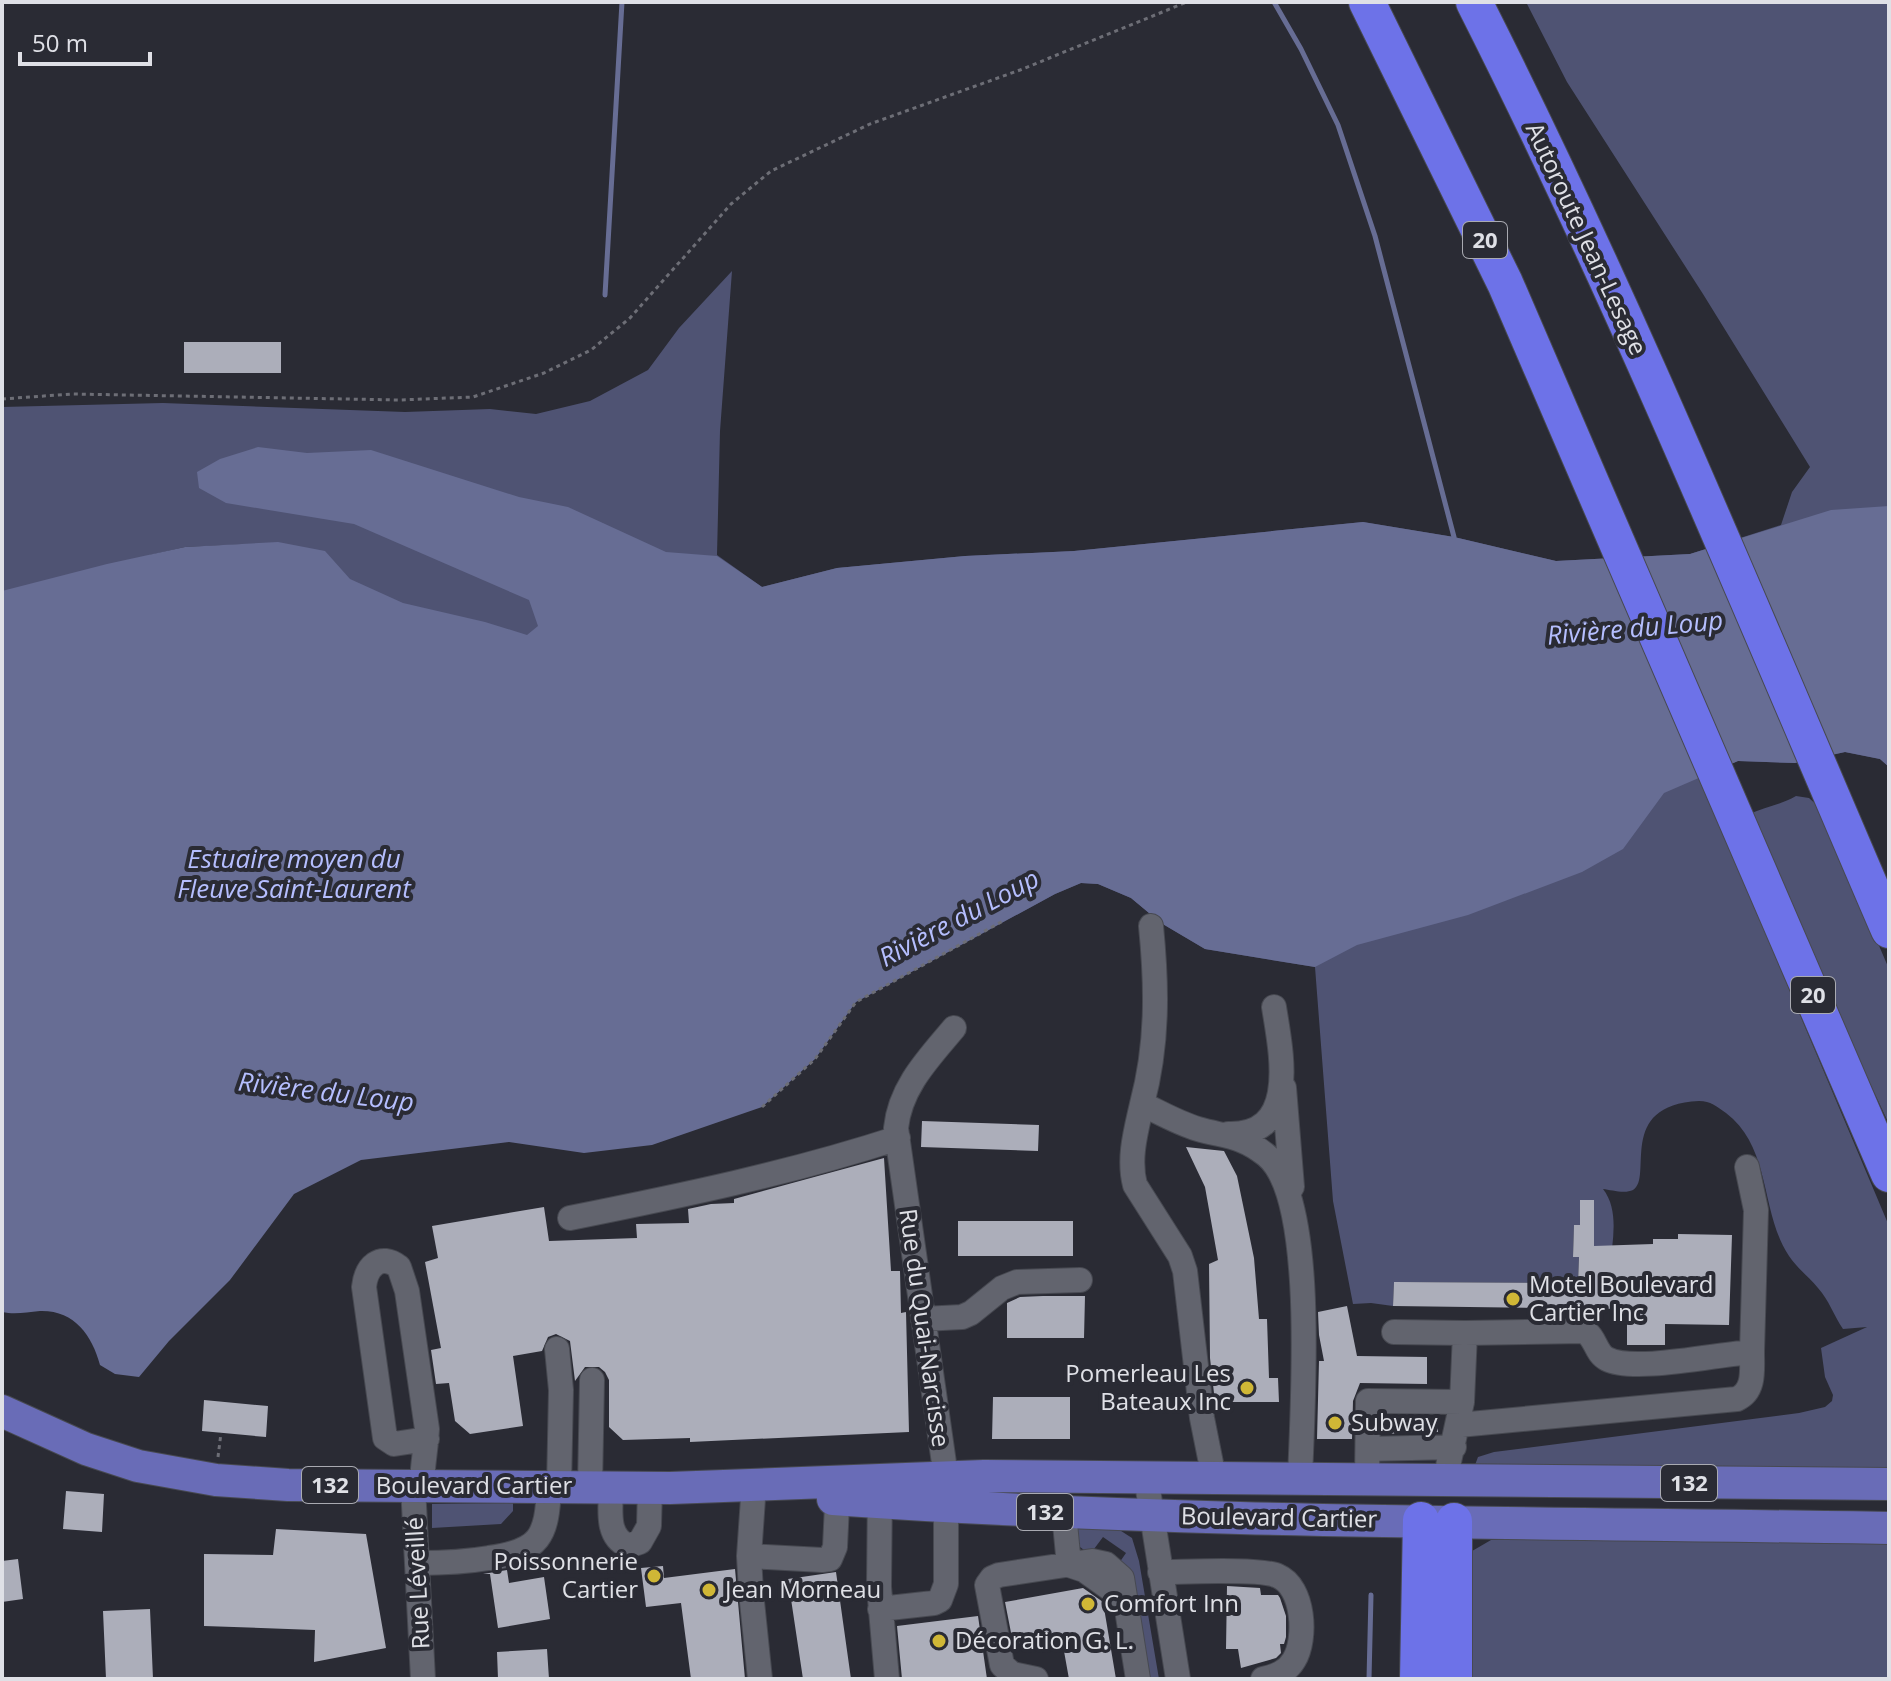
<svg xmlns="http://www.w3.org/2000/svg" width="1891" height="1681" font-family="'Open Sans',sans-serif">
<rect width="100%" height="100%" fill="#2a2b34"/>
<path fill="#4f5373" d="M1526 2H1889V591L975 852 250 544 185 547 150 555 2 761V407L163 403 405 412 490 409 536 414 590 401 648 370 679 328 732 271 720 431 717 555 762 587 837 568 965 556 1074 551 1363 522 1454 537 1556 561 1690 554 1781 525 1792 492 1810 467 1703 294 1567 82Z
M1878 654 1889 767 1880 759 1845 752 1795 763 1738 761 1700 778 1889 1226V1472L1475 1465 1478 1457 1494 1452 1799 1413 1825 1407 1832 1401 1833 1395 1825 1377 1821 1348 1867 1327 1843 1329C1834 1316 1829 1300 1818 1288 1809 1277 1797 1268 1789 1256 1760 1213 1772 1148 1726 1113 1716 1106 1711 1101 1699 1101 1615 1105 1654 1178 1633 1190 1625 1194 1611 1190 1603 1189 1620 1211 1612 1242 1610 1268L1594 1269V1201L1580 1200V1225L1574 1226 1573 1256 1579 1257 1578 1283 1394 1282 1393 1306 1371 1303 1353 1304 1333 1201 1315 967 1205 949 1161 923 1131 898 1098 884 1081 883 1055 894 856 1002 1011 901Z
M1796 796 1809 798 1820 808 1889 969V1124L1795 924 1749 814C1765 807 1780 805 1796 796Z
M513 1503V1511L501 1524 432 1528V1504Z
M1074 1529H1118L1132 1538 1139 1561 1159 1679H1146L1117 1566 1126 1553 1103 1537 1094 1549 1084 1550 1076 1544Z
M1613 1533 1889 1538V1679H1465L1467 1554 1491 1540Z"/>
<path fill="#676d94" d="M258 447 307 453 371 450 519 497 568 507 666 552 717 556 762 587 837 568 965 556 1074 551 1363 522 1454 537 1556 561 1690 554 1831 510 1889 506V767L1880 759 1845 752 1795 763 1738 761 1664 793 1623 849 1582 872 1468 915 1357 945 1315 967 1205 949 1161 923 1131 898 1098 884 1081 883 1055 894 856 1002 815 1059 762 1107 652 1145 584 1153 509 1142 361 1160 294 1194 230 1280 169 1341 139 1377 115 1374 100 1365C92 1335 74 1310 40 1311 26 1312 16 1315 2 1312V591L107 564 185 547 278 542 325 551 350 579 403 603 485 622 527 635 538 626 529 600 354 524 226 503 199 488 197 472 220 459Z"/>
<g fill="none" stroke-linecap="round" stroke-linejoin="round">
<path stroke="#676d94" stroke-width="5" d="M1274 2 1301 49 1338 125 1375 236 1454 537
M605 295 622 2
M1369 1679 1371 1595"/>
</g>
<path fill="#acaeba" d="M184 342H281V373H184Z
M922 1121 1039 1125 1038 1151 921 1147Z
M1186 1147 1224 1151 1237 1176 1254 1258 1259 1319H1267L1269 1378H1278L1279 1402H1215L1210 1358 1209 1264 1218 1260 1205 1187Z
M884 1158 891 1271H900L901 1313 906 1312 909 1432 690 1442V1438L623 1440 609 1427V1380L605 1372 599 1367H585L575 1381 570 1341 556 1334 548 1337 542 1351 513 1356 523 1426 470 1434 455 1421 449 1383 436 1384 431 1350 441 1348 425 1262 438 1258 432 1226 544 1207 549 1241 637 1238 636 1224 689 1223 688 1209 711 1204 734 1203V1199Z
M1580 1200H1594V1246L1653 1244V1239H1678V1234L1732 1235 1729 1325 1665 1324V1345H1627V1309L1393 1306 1394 1282 1578 1283 1579 1257H1573L1574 1225H1580Z
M958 1221H1073V1256H958Z
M1043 1296H1085L1084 1338H1007V1303L1020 1297Z
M1347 1306 1357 1356 1427 1357V1384L1360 1383 1353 1401 1352 1439H1317L1319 1361H1324L1319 1335 1318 1312Z
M993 1397H1070V1439H992Z
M204 1400 268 1406 266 1437 202 1431Z
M1383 1419H1438V1432L1383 1434Z
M66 1491 104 1494 102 1532 63 1529Z
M276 1529 366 1534 386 1648 314 1662 315 1630 204 1626V1554L273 1555Z
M18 1559 23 1599 2 1602V1561Z
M663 1566 664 1578 735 1569 745 1679H691L681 1603 646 1607 641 1568Z
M507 1570 509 1583 544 1577 550 1619 498 1628 490 1574H483Z
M836 1572 851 1679H803L788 1579Z
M1227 1586 1260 1588 1261 1595H1278L1280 1598 1286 1616V1637L1284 1644H1280L1281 1653 1276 1658 1241 1668 1238 1649H1226Z
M1083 1588 1103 1602 1116 1679H1069L1062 1640 1014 1648 1005 1602Z
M150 1609 153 1679H106L103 1611Z
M978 1616 987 1679H902L897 1626Z
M547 1649 549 1679H498L497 1652Z"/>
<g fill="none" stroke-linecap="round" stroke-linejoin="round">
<g stroke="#474951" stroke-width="26">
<path id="minor" d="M1284 1088 1292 1187
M1142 1104C1158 1044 1157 987 1151 926
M1228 1134C1300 1136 1281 1052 1274 1007
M570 1218C680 1196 791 1173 898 1138
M923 1319 962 1317 971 1313 1002 1288 1017 1282 1080 1280
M1394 1332 1465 1333
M557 1349 561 1390 559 1487
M1459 1425 1737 1399C1755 1391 1752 1370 1752 1352
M1368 1449 1454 1447
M1146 1477 1178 1679
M1214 1478 1202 1418 1185 1271 1180 1256 1135 1185C1128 1158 1136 1131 1142 1104 1161 1113 1178 1123 1198 1129 1226 1137 1241 1135 1266 1155 1318 1197 1302 1412 1300 1479
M1367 1479 1368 1401 1462 1402
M1445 1480 1462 1402 1465 1333 1584 1331C1596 1337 1595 1353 1607 1359 1634 1373 1718 1354 1752 1352L1756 1210 1747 1167
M754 1484 749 1556 822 1560 830 1559 835 1547 838 1484
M413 1486 423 1679
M422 1486C422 1467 426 1449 427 1429L407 1291 399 1267C380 1252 366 1267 364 1287L385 1438 394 1444 427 1439
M880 1486 879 1587 887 1679
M590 1487 592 1380
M611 1487C611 1508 605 1536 628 1546L640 1542 649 1526 650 1487
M1064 1513 1069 1565 1084 1570 1126 1600
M749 1556 751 1592 760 1679
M419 1563C442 1563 465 1562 489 1558 540 1551 547 1537 549 1487
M1160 1572C1184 1572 1261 1568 1278 1576 1304 1587 1307 1639 1294 1660 1287 1672 1276 1676 1263 1679
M880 1609 934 1603 940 1600 946 1584V1477L896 1128C900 1087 929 1058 954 1028
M1036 1679 1012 1674 1002 1665 987 1585 992 1578 999 1575 1092 1561 1106 1564 1122 1578 1138 1679"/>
</g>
<g stroke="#474951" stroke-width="34">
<path id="major" d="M2 1411 86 1449 138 1466 216 1480 288 1485 670 1488 984 1476 1889 1484
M833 1499C1184 1524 1537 1522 1889 1528"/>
</g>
<g stroke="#474951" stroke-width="38">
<path id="highway" d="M1367 2 1505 283 1889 1174
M1474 2C1627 304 1755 619 1889 930
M1454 1521V1679
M1418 1679 1421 1520"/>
</g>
<path stroke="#6d6e76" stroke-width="3" stroke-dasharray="4 4" stroke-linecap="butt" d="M2 399 72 394 400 400 473 397 544 373 591 350 630 318 731 204 771 171 870 124 1020 70 1187 2
M762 1107 815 1059 856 1002 1003 921
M218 1457 221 1433"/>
<use href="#minor" stroke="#62646e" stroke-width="24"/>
<use href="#major" stroke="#696cb7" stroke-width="32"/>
<use href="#highway" stroke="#6d72e8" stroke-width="36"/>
</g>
<g fill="#d0b736" stroke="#2a2b34" stroke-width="3">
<circle cx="1513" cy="1299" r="8"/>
<circle cx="1247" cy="1388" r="8"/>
<circle cx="1335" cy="1423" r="8"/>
<circle cx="654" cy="1576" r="8"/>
<circle cx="709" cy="1590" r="8"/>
<circle cx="1088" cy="1604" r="8"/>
<circle cx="939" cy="1641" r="8"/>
</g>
<g text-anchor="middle" stroke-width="8" stroke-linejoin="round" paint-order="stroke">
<g fill="#2a2b34" stroke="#a9aab1" stroke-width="2">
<rect x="1463" y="222" width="44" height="36" rx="6"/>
<rect x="1791" y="977" width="44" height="36" rx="6"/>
<rect x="1661" y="1465" width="56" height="36" rx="6"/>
<rect x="302" y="1467" width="56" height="36" rx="6"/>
<rect x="1017" y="1494" width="56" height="36" rx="6"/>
</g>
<g font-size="22" font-weight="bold" fill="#dfe0e6">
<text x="1485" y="248">20</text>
<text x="1813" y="1003">20</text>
<text x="1689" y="1491">132</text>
<text x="330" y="1493">132</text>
<text x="1045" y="1520">132</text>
</g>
<g font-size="24" fill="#dfe0e6" stroke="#2a2b34">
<text transform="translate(1586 239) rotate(65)" y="8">Autoroute Jean-Lesage</text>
<text transform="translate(924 1328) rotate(82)" y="8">Rue du Quai-Narcisse</text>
<text x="474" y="1494">Boulevard Cartier</text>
<text transform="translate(1279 1518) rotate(1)" y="8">Boulevard Cartier</text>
<text transform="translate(418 1583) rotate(-93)" y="8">Rue Léveillé</text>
</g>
<g font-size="24" fill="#dfe0e6" stroke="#2a2b34" text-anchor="start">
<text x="1529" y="1293">Motel Boulevard<tspan x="1529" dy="28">Cartier Inc</tspan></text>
<text x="1231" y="1382" text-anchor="end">Pomerleau Les<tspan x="1231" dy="28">Bateaux Inc</tspan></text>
<text x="1351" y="1431">Subway</text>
<text x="638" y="1570" text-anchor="end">Poissonnerie<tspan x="638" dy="28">Cartier</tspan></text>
<text x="725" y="1598">Jean Morneau</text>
<text x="1104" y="1612">Comfort Inn</text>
<text x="955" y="1649">Décoration G. L.</text>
</g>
<g font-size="26" font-style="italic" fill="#b5befe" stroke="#2a2b34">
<text transform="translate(1635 628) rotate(-5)" y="9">Rivière du Loup</text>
<text x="294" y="868">Estuaire moyen du<tspan x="294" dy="30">Fleuve Saint-Laurent</tspan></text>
<text transform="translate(959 918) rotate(-28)" y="9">Rivière du Loup</text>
<text transform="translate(326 1092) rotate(7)" y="9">Rivière du Loup</text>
</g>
</g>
<rect width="1891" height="1681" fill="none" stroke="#dfe0e6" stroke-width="8"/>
<path d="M20 52v12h130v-12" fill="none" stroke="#dfe0e6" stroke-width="4"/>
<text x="32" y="52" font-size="24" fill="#dfe0e6" stroke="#2a2b34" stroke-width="6" paint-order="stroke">50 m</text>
</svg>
